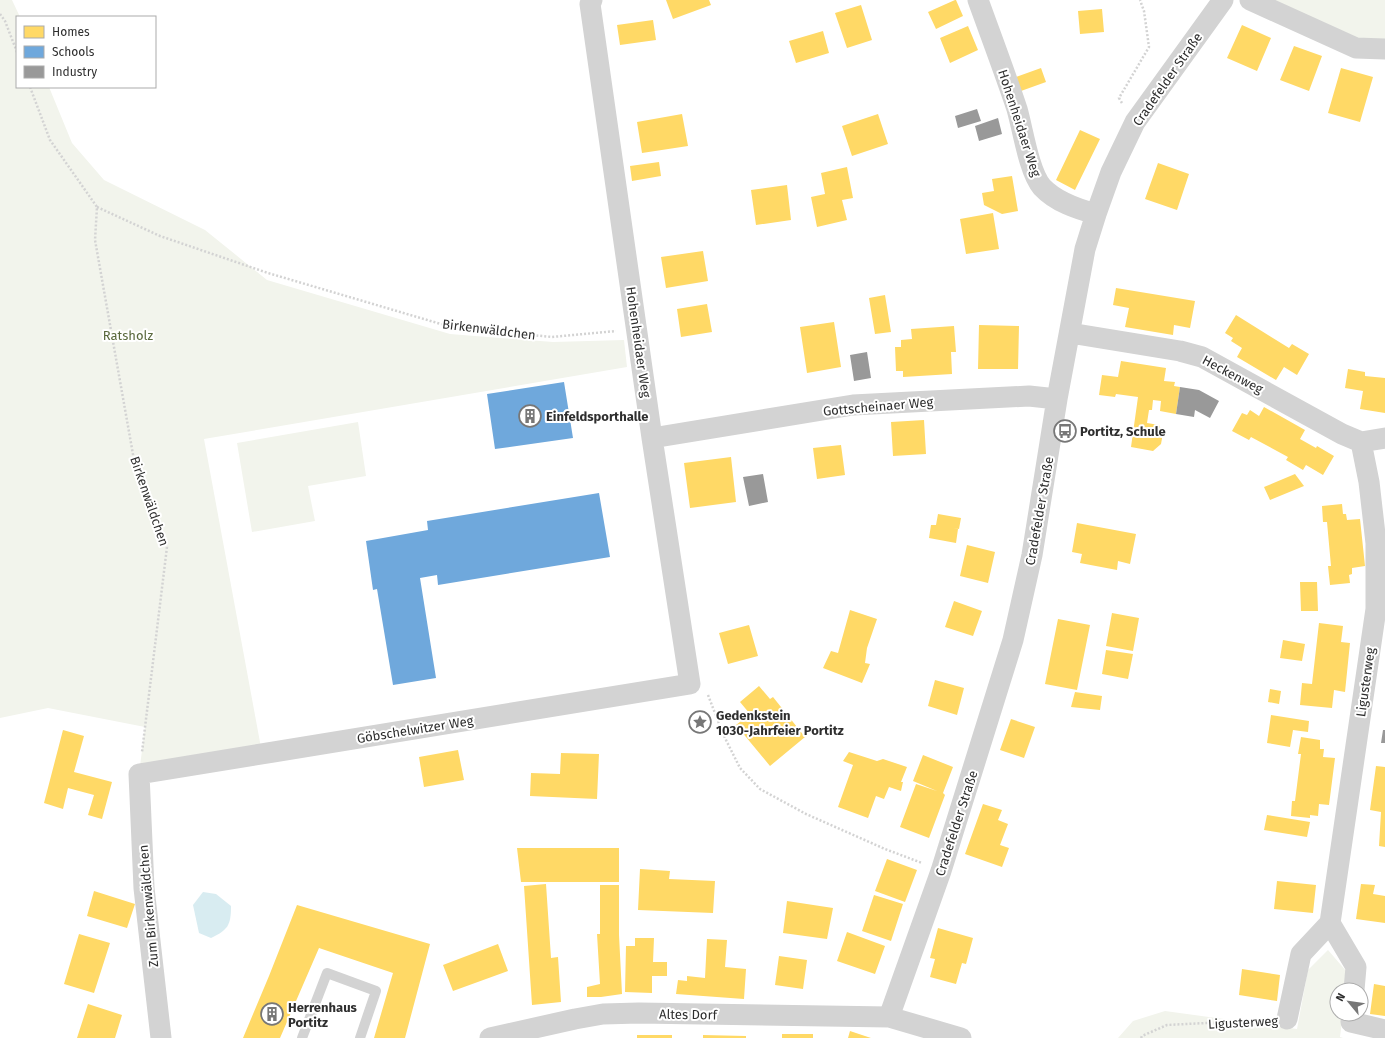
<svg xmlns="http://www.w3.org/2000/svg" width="1385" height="1038" font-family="'Fira Sans',sans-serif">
<rect width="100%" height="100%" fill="#fff"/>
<path fill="#f2f4ec" d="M0 0H12L20 17H17V87H49L72 143 104 180 205 230 267 280 450 334 553 342 624 340 627 367 204 439 262 753 139 774 145 727 48 708 0 718Z
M1270 0H1385V43L1361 42Z
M358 422 366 476 308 486 315 521 252 532 237 443Z
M1328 950 1347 972 1345 990H1337V1014H1343L1340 1037 1343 1038H1118L1133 1021 1165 1011 1297 1029 1308 970Z"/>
<path fill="#d8ecf1" d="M203 892 216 894 231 906C231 925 228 930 211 938L199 933 193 905Z"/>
<path fill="#ffd966" d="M666 0H709L711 5 673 19Z
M955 0H956L963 16 936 29 928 12Z
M861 5 872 40 847 48 835 13Z
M1102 9 1104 32 1080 34 1078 11Z
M653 20 656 40 620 45 617 25Z
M1242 25 1271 38 1257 71 1227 58Z
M968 26 978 50 950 63 940 38Z
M823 31 829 53 796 63 789 41Z
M1294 46 1322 56 1309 91 1280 80Z
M1041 68 1046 82 1021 91 1016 77Z
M1341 68 1373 77 1360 122 1328 113Z
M682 114 688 146 642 153 637 122Z
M878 114 888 144 852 156 842 126Z
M1080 130 1100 139 1075 190 1056 180Z
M659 162 661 176 632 181 630 166Z
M1158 163 1189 174 1177 210 1145 199Z
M847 167 853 198 842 200 847 220 817 227 811 197 825 194 821 173Z
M1012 176 1018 211 1002 214 984 205 982 193 994 191 992 179Z
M787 185 791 220 756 225 751 190Z
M993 213 999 249 966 254 960 219Z
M703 251 708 281 666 288 661 257Z
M1116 288 1195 301 1190 328 1174 325 1173 335 1125 327 1129 308 1113 305Z
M885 295 891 332 875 334 869 298Z
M707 304 712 332 681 337 677 309Z
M1236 315 1289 348 1292 344 1309 354 1297 375 1284 367 1276 380 1237 357 1242 348 1231 341 1233 338 1225 333Z
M834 322 841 367 807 373 800 327Z
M979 325 1019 326 1018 369H978Z
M954 326 956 352H951L952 374 903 377V371H896L895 347H901V340L912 339 911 329Z
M1121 361 1166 368 1164 381 1175 382 1174 386 1180 387 1176 414 1160 411 1161 401 1153 400 1152 410H1149L1147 423 1159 425 1163 433 1161 444 1153 451 1131 447 1138 397 1116 394 1115 397 1099 395 1102 375 1118 377Z
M1348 369 1365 372V376L1385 378V413L1360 409 1363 391 1345 388Z
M1264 407 1305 430 1300 439 1316 448 1317 446 1334 456 1323 475 1306 465 1303 470 1286 460 1288 457 1251 437 1249 440 1232 431 1242 413 1247 415 1250 410 1259 416Z
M924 420 926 454 893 456 891 422Z
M841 445 845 475 817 479 813 448Z
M731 457 736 502 690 508 684 463Z
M1295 474 1304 486 1270 500 1264 487Z
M1342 504 1343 514H1346L1347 520 1360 519 1365 566 1352 568V574L1349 575 1350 583 1330 585 1328 566H1331L1327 522H1323L1322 506Z
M938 514 961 518 959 529 953 528 958 529 956 543 929 538 931 525H936Z
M1077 523 1136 534 1130 564 1118 561 1117 570 1080 563 1082 554 1072 552Z
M967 545 995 552 988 583 960 576Z
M1300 582H1317L1318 611H1301Z
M954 601 982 611 973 636 945 627Z
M850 610 877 619 867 648 865 663 870 664 862 683 823 668 831 651 838 653Z
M1112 613 1139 618 1133 651 1106 646Z
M1058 619 1090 625 1077 690 1045 684Z
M1319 623 1343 626 1341 642 1350 643 1345 692 1334 690 1332 708 1300 705 1302 683 1312 684Z
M749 625 758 656 728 664 719 633Z
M1283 640 1305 644 1302 661 1280 658Z
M1106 650 1133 654 1128 679 1102 674Z
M935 680 964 688 957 715 928 706Z
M759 686 770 699 773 697 805 737 770 766 736 725 750 714 740 702Z
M1270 689 1281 691 1279 704 1268 702Z
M1075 692 1102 696 1100 710 1071 707Z
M1271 715 1309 721 1308 732 1293 730 1290 747 1267 743Z
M1011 719 1035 727 1024 758 1000 750Z
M63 730 84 736 74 772 112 782 102 819 88 815 94 795 68 788 63 809 44 803Z
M1301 737 1320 740V749H1324L1323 757 1335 758 1329 805 1319 804 1318 816 1310 815V818L1291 816 1292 801H1295L1301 754H1298Z
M458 750 464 780 424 787 419 757Z
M849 752 877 761 883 759 907 767 901 782H903L901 791 889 787 884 799 876 796 868 818 838 807 853 765 843 761Z
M561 753 599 754 597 799 530 796 531 773 560 774Z
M923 755 953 767 943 793 945 795 929 838 900 827 916 784 937 791 913 781Z
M1376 766 1385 767V847L1379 846 1381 812 1370 810Z
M983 804 1002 810 998 820 1008 824 1000 845 1009 848 1002 867 965 854Z
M1267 815 1310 822 1307 837 1264 830Z
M517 848H619V882H521Z
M887 859 917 870 905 902 875 891Z
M640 869 670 871 669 879 715 881 713 913 638 910Z
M1277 881 1316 885 1313 913 1274 909Z
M546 884 551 958 558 957 561 1002 532 1005 524 886Z
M1361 884 1375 885 1373 894 1385 896V923L1356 919Z
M600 885H619V935L622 994 601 997H587V987L600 984 597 934H600Z
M94 891 135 904 127 928 87 916Z
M874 895 903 904 891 941 862 931Z
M787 901 833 908 827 939 783 933Z
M297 905 430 944 405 1038H374L393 973 319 948 280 1038H243L269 976Z
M938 928 973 938 966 964 962 963 956 984 930 977 935 959 930 958Z
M847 932 885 946 875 974 837 961Z
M79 934 110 943 94 993 64 984Z
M635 938H654L653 962H667V976H652V993L625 992 626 946H635Z
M707 939 727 940 725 967 746 969 744 999 676 994 678 980 687 981V976L705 978Z
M498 944 508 971 453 991 443 965Z
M779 956 807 960 803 989 775 985Z
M1242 969 1280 975 1277 1001 1239 995Z
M1374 984 1385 986V1016L1370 1014Z
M88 1004 122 1015 115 1038H77Z
M850 1031 871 1038H848Z
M782 1034H813V1038H782Z
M637 1035H672V1038H637Z
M703 1035 746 1036V1038H703Z"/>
<path fill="#6fa8dc" d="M564 382 573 438 495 449 487 394Z
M599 493 610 557 438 585 437 575 420 578 436 678 393 685 377 589 373 590 366 541 428 530 427 521Z"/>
<path fill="#999" d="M977 109 981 121 958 128 955 116Z
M998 118 1002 134 979 141 975 126Z
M867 352 871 378 854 381 850 355Z
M1180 387 1199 390 1219 401 1210 418 1195 410 1194 417 1176 414Z
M763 474 768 502 749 506 743 477Z
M1383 730H1385V743H1381Z"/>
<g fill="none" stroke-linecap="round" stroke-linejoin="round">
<path stroke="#d3d3d3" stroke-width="2.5" stroke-dasharray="2 2" stroke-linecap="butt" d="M0 14 5 21 17 52
M30 87 50 140 97 207 95 240 134 460 167 547 142 752
M1122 103 1119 98 1149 47 1144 11 1140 0
M97 207 160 236 268 273 451 327 552 337 616 331
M708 695 723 734 740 768 760 789 806 814 885 849 922 863
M1141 1038 1142 1036 1167 1025 1266 1020"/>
<path stroke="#d3d3d3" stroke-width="10" d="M302 1038 327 973 376 991 360 1038"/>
<path stroke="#d3d3d3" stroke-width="21" d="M978 0C991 36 1005 73 1017 109 1023 130 1029 172 1042 187 1056 202 1077 209 1096 214
M1250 0 1356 48 1385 49
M1070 333 1180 351 1202 357 1342 434 1361 442 1385 438
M652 438 853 405 1029 396 1057 399
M1354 990 1356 967 1330 923 1376 609V543L1369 482 1361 442
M1352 1014 1351 1022 1385 1030
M889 1017 941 871 1013 640 1032 555 1057 399 1085 249 1096 214 1111 172 1135 122 1223 0
M1287 1019 1301 954 1330 923
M161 1038 144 888 139 774 690 684 652 438 590 4 592 0
M490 1038 575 1019 603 1014 639 1013 889 1017 961 1038"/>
</g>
<defs>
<g id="building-ring" transform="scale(1.15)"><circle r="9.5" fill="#fff" stroke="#777" stroke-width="1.5"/><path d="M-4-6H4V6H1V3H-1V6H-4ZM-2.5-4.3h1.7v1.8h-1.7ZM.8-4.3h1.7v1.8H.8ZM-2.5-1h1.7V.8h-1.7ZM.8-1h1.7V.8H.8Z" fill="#777"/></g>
<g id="bus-ring" transform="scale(1.15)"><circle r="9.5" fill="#fff" stroke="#777" stroke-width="1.5"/><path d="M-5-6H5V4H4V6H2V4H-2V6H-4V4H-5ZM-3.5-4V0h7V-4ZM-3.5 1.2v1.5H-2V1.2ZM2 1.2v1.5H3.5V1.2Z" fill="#777"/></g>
<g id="sight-ring" transform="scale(1.15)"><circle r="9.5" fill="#fff" stroke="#777" stroke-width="1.5"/><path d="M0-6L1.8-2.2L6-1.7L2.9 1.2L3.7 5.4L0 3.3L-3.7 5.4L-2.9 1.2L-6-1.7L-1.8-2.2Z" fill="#777"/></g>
</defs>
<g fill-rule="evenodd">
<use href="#building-ring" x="530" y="416"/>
<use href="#bus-ring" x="1065" y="431"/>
<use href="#sight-ring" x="700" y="722"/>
<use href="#building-ring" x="272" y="1014"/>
</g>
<g text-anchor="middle" stroke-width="4" stroke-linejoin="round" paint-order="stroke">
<g font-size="13" fill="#2e2e2e" stroke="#fff">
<text transform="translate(1167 79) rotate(-55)" y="5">Cradefelder Straße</text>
<text transform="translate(1020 123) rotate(72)" y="5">Hohenheidaer Weg</text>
<text transform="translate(489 329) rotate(7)" y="5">Birkenwäldchen</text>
<text transform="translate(639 342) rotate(82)" y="5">Hohenheidaer Weg</text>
<text transform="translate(1233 374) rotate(28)" y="5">Heckenweg</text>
<text transform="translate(878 406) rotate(-5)" y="5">Gottscheinaer Weg</text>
<text transform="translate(150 501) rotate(71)" y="5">Birkenwäldchen</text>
<text transform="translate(1039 511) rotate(-80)" y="5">Cradefelder Straße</text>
<text transform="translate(1365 682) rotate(-82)" y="5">Ligusterweg</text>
<text transform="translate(415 729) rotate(-9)" y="5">Göbschelwitzer Weg</text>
<text transform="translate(956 823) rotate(-72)" y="5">Cradefelder Straße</text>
<text transform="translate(148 906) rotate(-95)" y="5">Zum Birkenwäldchen</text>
<text transform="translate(688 1014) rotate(1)" y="5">Altes Dorf</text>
<text transform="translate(1243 1022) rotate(-3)" y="5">Ligusterweg</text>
</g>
<g font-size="13" fill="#59683c" stroke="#fff">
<text x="128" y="340">Ratsholz</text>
</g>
<g font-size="13" font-weight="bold" fill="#2e2e2e" stroke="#fff" text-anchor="start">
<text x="546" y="421">Einfeldsporthalle</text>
<text x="1080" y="436">Portitz, Schule</text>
<text x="716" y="720">Gedenkstein<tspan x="716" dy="15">1030-Jahrfeier Portitz</tspan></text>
<text x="288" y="1012">Herrenhaus<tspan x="288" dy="15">Portitz</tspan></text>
</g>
</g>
<rect x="16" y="16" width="140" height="72" fill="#ffffff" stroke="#ababab"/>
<rect x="24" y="26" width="20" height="12" fill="#ffd966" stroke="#ababab"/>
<text x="52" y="36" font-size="12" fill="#2e2e2e">Homes</text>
<rect x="24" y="46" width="20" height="12" fill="#6fa8dc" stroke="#ababab"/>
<text x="52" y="56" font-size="12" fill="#2e2e2e">Schools</text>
<rect x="24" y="66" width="20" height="12" fill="#999999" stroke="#ababab"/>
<text x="52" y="76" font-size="12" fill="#2e2e2e">Industry</text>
<g transform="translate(1349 1002) rotate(299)"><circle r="19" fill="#ffffff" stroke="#ababab"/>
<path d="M0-3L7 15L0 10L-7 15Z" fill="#777777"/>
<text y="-6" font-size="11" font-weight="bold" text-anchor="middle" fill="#2e2e2e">N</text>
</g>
</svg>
